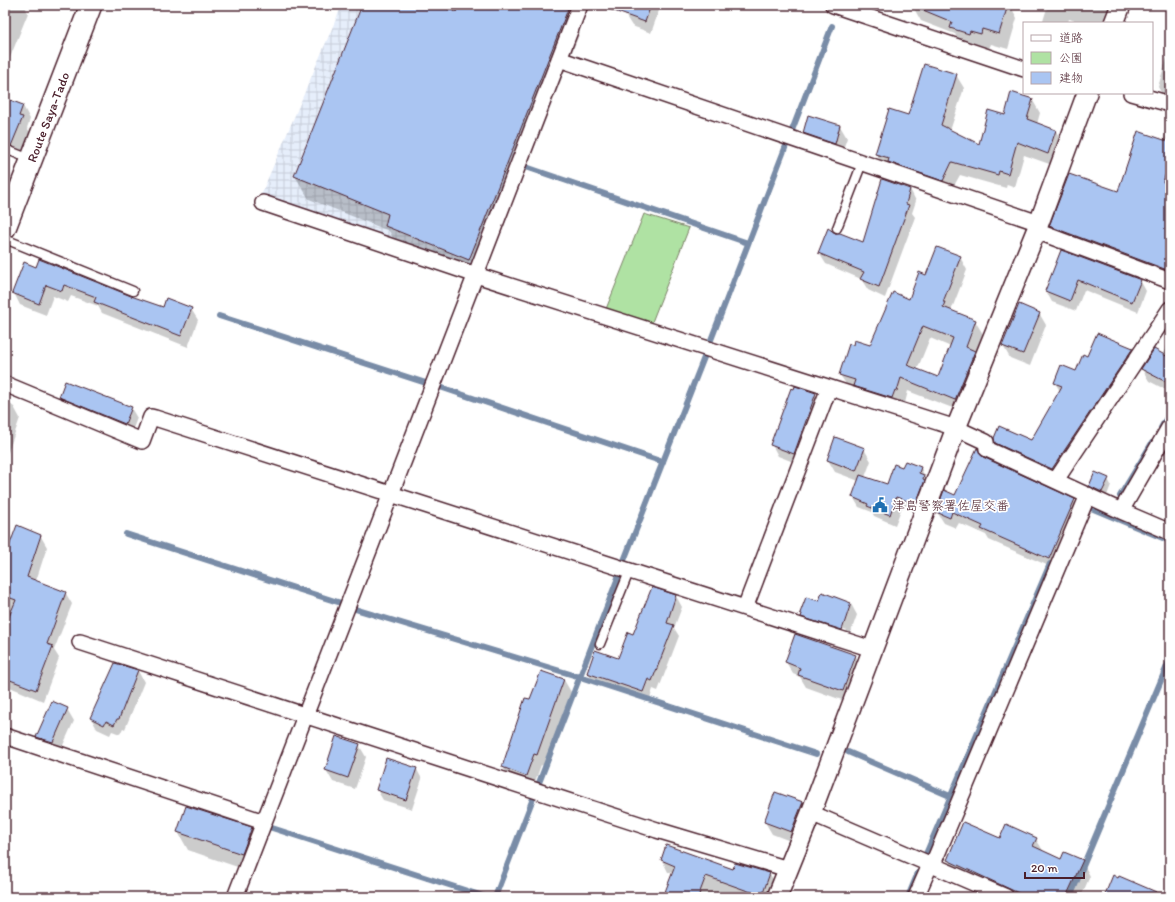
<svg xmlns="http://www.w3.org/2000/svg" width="1175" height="902" font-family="Itim,'Klee One',sans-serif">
<defs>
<pattern id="industrial-grid" width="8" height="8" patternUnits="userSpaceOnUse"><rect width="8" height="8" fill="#e6eefb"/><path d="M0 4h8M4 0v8" fill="none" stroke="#c7ccd7"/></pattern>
</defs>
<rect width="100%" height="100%" fill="#fff"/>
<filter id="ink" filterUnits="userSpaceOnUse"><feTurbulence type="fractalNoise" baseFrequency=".025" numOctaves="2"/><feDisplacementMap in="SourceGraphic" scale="8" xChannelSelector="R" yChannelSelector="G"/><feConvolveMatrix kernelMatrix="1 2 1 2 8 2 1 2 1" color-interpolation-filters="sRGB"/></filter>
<g filter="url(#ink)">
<path fill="url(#industrial-grid)" d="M342 5H571L471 264 260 197Z"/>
<path fill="#afe2a3" stroke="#7c8067" d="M644 214 689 228 650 327 604 314Z"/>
<path fill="#0003" fill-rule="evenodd" d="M5 5H27L26 9 28 13 5 70Z
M363 5H435L456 14 460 5H587L578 28 580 32 482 282 399 248 389 231 309 199 295 176Z
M628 5H661L651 33 632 26 625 15Z
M912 5H1010L1017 18 1008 49 991 44 989 49 979 45 978 49 960 43 955 34 921 21Z
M1048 5H1116L1111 23H1081L1069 19 1068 23H1045L1043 21Z
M1170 47V101L1165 99 1158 87Z
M956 75 964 88 950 131 979 145 1005 116 1032 99 1040 113 1037 124 1056 131 1063 144 1055 166 1024 155 1015 187 1007 184 1006 188 960 175 950 193 884 167 876 154 909 116Z
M5 99 23 106 30 119 27 128 30 132 20 157 5 151Z
M809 116 840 126 847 138 841 155 811 145 804 133Z
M1168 125 1170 126V281L1058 239 1051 226 1119 192 1165 141 1164 138Z
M910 189 916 201 912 213 915 217 885 298 868 290 861 279 826 264 819 253 864 243Z
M1062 251 1140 280 1146 291 1138 312 1084 290 1076 311 1052 302 1046 291Z
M960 257 967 270 951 311 975 321 983 334 975 353 982 364 963 412 908 391 905 403 902 402 900 411 848 387 840 375 871 346 927 277ZM930 338 951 347 938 378 917 370Z
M25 264 163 308 191 309 198 320 188 347 102 313 98 306 71 296 68 302 53 296 46 315 20 305 14 293Z
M1039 313 1046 325 1030 366 1010 358 1003 346Z
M1097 334 1132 349 1140 363 1061 483 1005 457 996 442 1031 441 1060 391 1055 383 1076 372 1087 357Z
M1170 340V392L1149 381 1142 369 1162 355Z
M815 394 822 405 801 465 778 456 772 445Z
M60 397 131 408 137 418 131 434 66 407Z
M5 400 14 407 20 418 5 461Z
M864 449 871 461 865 477 887 485 921 468 929 486 921 514 902 507 895 525 874 516 872 512 859 507 853 497 859 481 835 472 828 460Z
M983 458 1074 500 1080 512 1056 569 989 540 986 535 959 523 956 528 944 523 937 512 956 496Z
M1108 479 1111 485 1106 498 1093 492 1090 486Z
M5 535 13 538 40 535 47 547 36 581 65 592 72 604 54 650 59 658 43 701 5 685Z
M652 589 676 596 682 607 674 628 679 636 658 691 653 689 649 702 594 683 588 673 619 659 634 635Z
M822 594 851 604 857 615 848 640 808 627 802 617 801 613 819 602ZM808 618 847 630 846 632 808 620Z
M855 655 862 668 850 703 806 687 800 677 793 674 786 662Z
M115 664 138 671 144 682 125 729 123 728 120 734 112 731 110 735 97 729 91 718Z
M541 672 564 680 571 692 544 766 541 765 533 787 510 779 503 767Z
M67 709 74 721 59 754 44 749 37 737Z
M359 745 366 757 355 789 333 782 326 770Z
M5 751 9 757 5 767Z
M416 768 422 779 412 809 383 800 377 790Z
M802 803 809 815 798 844 772 834 765 822Z
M251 828 262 846 252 872 188 850 178 832Z
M1001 839H1036L1044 852 1061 860 1082 861 1090 876 1081 897H1007L957 875 948 860Z
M667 846 734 870 736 864 770 874 776 885 772 897H741L728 892 726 897H664L673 873 668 872 662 860Z"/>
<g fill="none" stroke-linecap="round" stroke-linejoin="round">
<path stroke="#798ca7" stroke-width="6" d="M791 133 832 26
M526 167 748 243
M219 316 429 384
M709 345 787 143
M440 387 663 462
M1161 428 1170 412
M1120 496 1152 443
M1091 508 1170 541
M126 534 341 603
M623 563 705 355
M355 609 580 677 816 754
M848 752 950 796
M269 827 486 897
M926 854 1050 564
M495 897 619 575
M908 897 918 873
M1070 897 1170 659"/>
</g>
<path fill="#aac5f2" stroke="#4a1f2b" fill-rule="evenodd" d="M362 5H437L456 12 459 5H560L568 9 469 260 385 226 388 214 294 176Z
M603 5H651L645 22 603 7Z
M911 5H1008L999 34 982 29 981 34 970 31 969 34 950 28 952 22Z
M924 64 957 74 941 125 979 144 988 110 1005 115 1011 92 1033 99 1027 119 1056 130 1048 154 1017 142 1008 174 999 171 998 175 952 162 943 181 888 162 889 158 875 154 889 109 908 115Z
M5 98 23 105 19 116 23 117 11 146 5 144Z
M808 115 840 125 835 144 803 133Z
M1138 131 1170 142V160L1163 182 1170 185V271L1049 226 1069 174 1118 191Z
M882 179 910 189 906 204 909 205 879 287 860 279 864 272 818 253 828 228 835 233H840L863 242Z
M937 247 961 256 943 302H945L943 307 976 320 966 347 975 351 955 400 901 378 897 391 895 390 892 398 853 386 855 380 839 375 849 344 853 345 854 340 870 345 893 292 909 299 919 272 926 275ZM923 326 953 338 938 377 907 365Z
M1061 250 1141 280 1132 302 1078 280 1070 301 1045 291Z
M39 259 131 296 163 307 166 298 192 308 181 336 94 302 96 297 64 285 62 291 46 285 39 304 12 293 24 262 36 267Z
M1019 304 1040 313 1023 354 1002 346Z
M1097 333 1133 348 1052 469 995 443 994 438 999 426 1031 440 1062 386 1054 383 1061 365 1076 371 1083 354 1087 356Z
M1154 349 1170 358V384L1141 369Z
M65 381 132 407 125 424 59 397Z
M795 386 816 393 794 454 770 445 791 388 794 389Z
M835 437 865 448 856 471 827 460Z
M977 448 983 457 1075 499 1049 559 981 529 983 526 952 512 950 518 936 512 944 490 955 495Z
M905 461 921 467 919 473 924 475 923 479 925 480 916 504 896 497 890 515 867 506 868 504 852 497 860 475 887 484 894 464 902 467Z
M1095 472 1109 478 1102 492 1089 486Z
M17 525 41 535 27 577 66 592 47 644 53 646 36 690 5 678V626L16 600 5 596V557Z
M652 587 676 595 667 623 674 625 652 681 648 679 643 692 587 673 595 650 618 658 628 632 633 634Z
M822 592 851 603 842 630 801 617 802 614 800 613 806 597 819 601Z
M795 634 856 655 843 691 798 675 800 668 785 662Z
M115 663 138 670 119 719H117L114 725 106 721 104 725 90 718Z
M541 671 564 679 537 755 534 754 526 776 502 767 525 698 530 699Z
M52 701 68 708 53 742 36 737Z
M336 736 360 744 348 778 325 770Z
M386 758 417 768 406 800 376 790Z
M775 792 803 802 791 832 764 822Z
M186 806 252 827 242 854 177 832Z
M963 822 1000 838 1006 824 1037 838 1033 846 1061 859 1064 852 1083 860 1066 897H1027L947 860Z
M666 845 733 869 735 863 770 873 762 896 706 876 698 897H663L675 866 661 860Z
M1113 875 1118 878 1119 876 1168 897H1104Z"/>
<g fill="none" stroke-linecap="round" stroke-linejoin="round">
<g stroke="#4a1f2b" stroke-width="11">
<path id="service" d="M5 149 30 159
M837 228 862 163
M5 239 133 291
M600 644 629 572"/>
</g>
<g stroke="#4a1f2b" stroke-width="18">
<path id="minor" d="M833 5 1024 69
M559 59 1039 223
M1131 93 1170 104
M263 203 476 275 956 428 986 442 987 449 1121 511 1170 532
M1036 231 1170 281
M5 384 142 441 151 417 155 418 872 649
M1056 480 1170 309
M1121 511 1170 426
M745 608 829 388
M80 642 657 830 788 869
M5 736 264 822
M811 813 1006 897
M235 897 580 5
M916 897 930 865 935 859 1088 495"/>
</g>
<g stroke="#4a1f2b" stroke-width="22">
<path id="tertiary" d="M1114 23 1121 5
M777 897 811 813 956 428 1036 231 1087 93"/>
</g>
<g stroke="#4a1f2b" stroke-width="24">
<g id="secondary">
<path id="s1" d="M5 228 91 5"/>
</g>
</g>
<use href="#service" stroke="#fff" stroke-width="8"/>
<use href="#minor" stroke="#fff" stroke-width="15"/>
<use href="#tertiary" stroke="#fff" stroke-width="19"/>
<use href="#secondary" stroke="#fff" stroke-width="21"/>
</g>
</g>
<defs>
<g id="civic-bare" transform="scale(1.2)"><path d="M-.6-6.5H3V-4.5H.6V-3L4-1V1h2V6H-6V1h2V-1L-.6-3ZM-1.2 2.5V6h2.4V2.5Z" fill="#1f6fb2" stroke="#fff" stroke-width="2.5" paint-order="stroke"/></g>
</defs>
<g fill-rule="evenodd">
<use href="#civic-bare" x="880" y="505"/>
</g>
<g text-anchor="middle" stroke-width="3.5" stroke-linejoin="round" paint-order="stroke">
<g font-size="13" fill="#4a1f2b" stroke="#fff">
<text dy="5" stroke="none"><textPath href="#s1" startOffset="119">Route Saya-Tado</textPath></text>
</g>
<g font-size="13" fill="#4a1f2b" stroke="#fff" text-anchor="start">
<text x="892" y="510">津島警察署佐屋交番</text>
</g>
</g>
<rect width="1175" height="902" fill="none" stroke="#fff" stroke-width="20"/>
<rect x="10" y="10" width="1155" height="882" fill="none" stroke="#4a1f2b" stroke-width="1.5" filter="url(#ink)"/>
<rect x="1023" y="22" width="130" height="72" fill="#ffffff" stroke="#b7a5aa"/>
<rect x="1031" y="35" width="20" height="6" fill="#ffffff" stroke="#b7a5aa"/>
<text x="1059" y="42" font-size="12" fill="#4a1f2b">道路</text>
<rect x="1031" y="52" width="20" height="12" fill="#afe2a3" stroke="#b7a5aa"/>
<text x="1059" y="62" font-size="12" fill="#4a1f2b">公園</text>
<rect x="1031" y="72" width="20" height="12" fill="#aac5f2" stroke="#b7a5aa"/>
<text x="1059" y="82" font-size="12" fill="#4a1f2b">建物</text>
<path d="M1025 872v6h59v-6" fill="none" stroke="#4a1f2b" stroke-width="2"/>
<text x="1031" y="872" font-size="12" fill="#4a1f2b" stroke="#ffffff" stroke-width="3" paint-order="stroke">20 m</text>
</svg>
